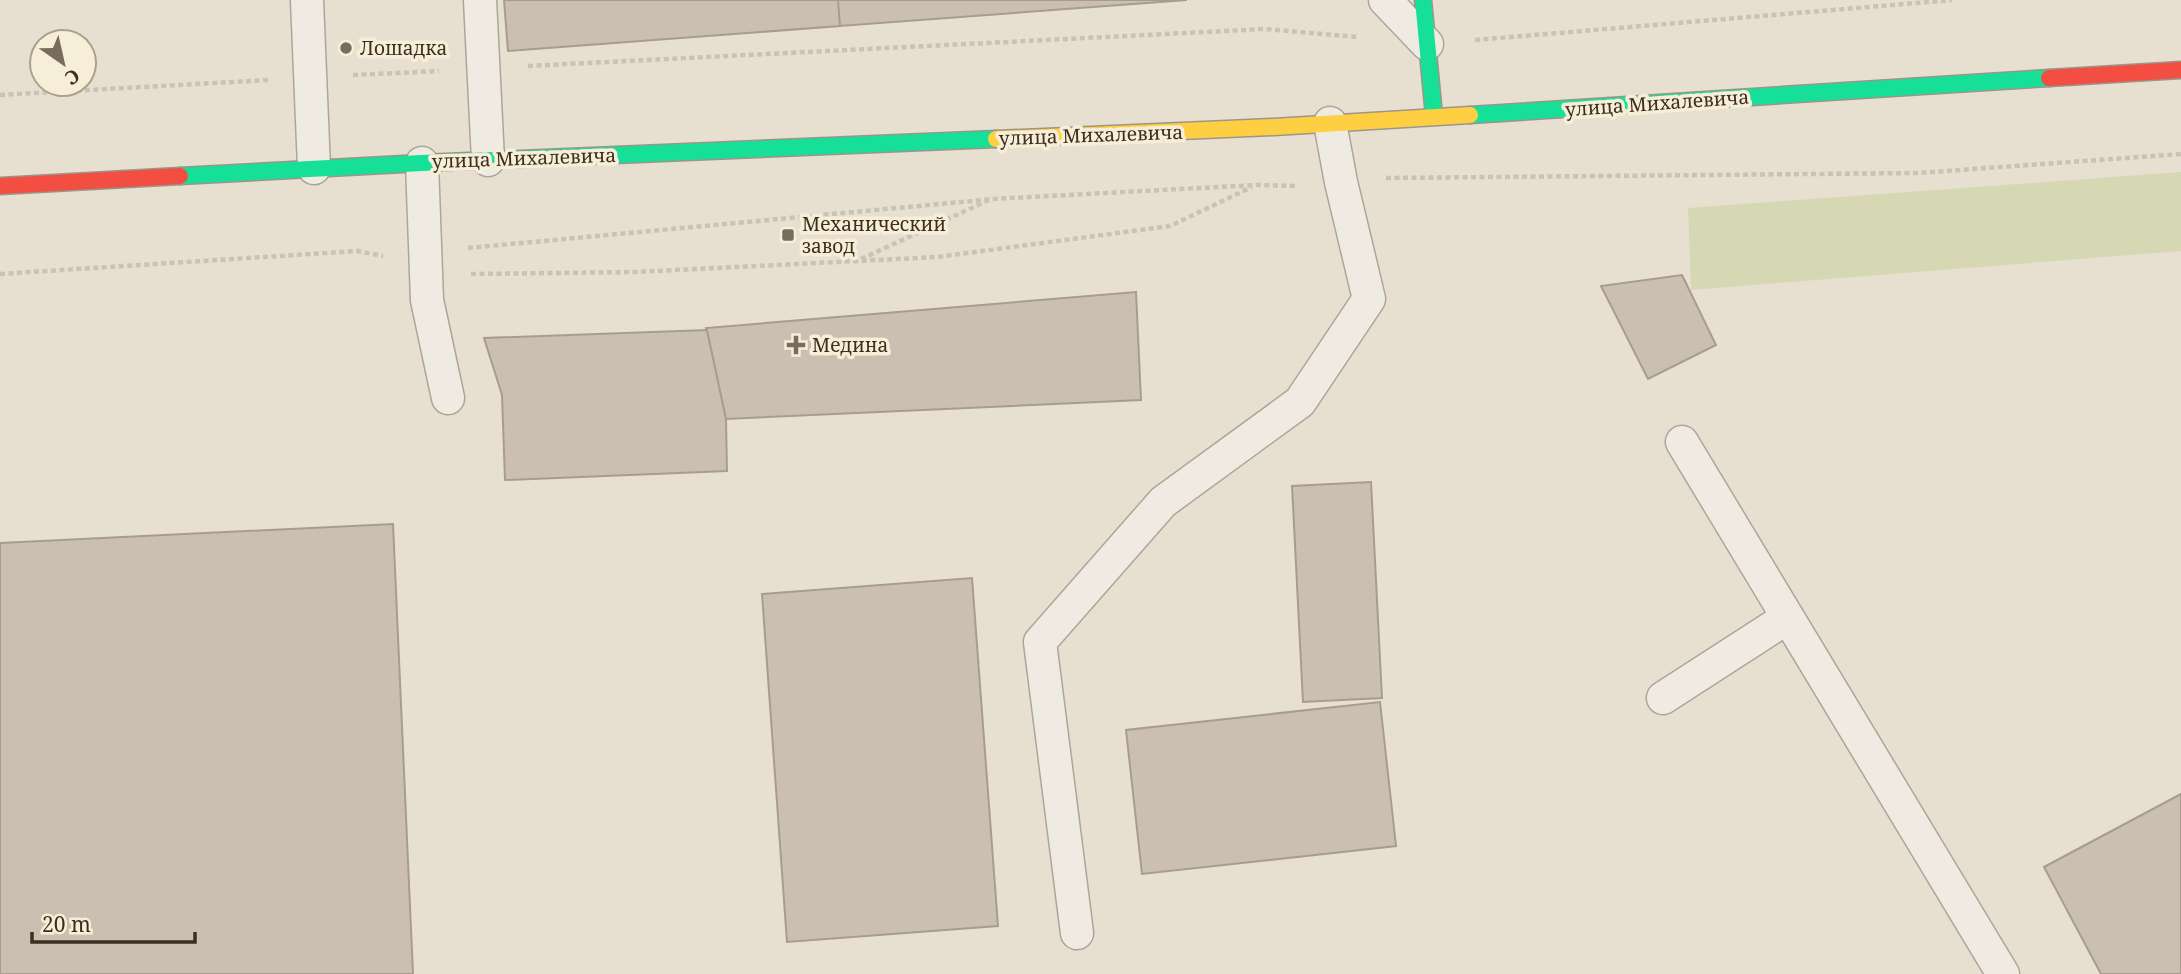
<svg xmlns="http://www.w3.org/2000/svg" width="2181" height="974" font-family="'Noto Serif',serif">
<rect width="100%" height="100%" fill="#e7e0d1"/>
<path fill="#d6d7b3" d="M2181 172V251L1691 290 1688 208Z"/>
<path fill="#cbbfb2" stroke="#a89c90" stroke-width="2" d="M504 0H838L840 26 508 51Z
M838 0H1187L840 26Z
M1682 275 1716 345 1648 379 1601 286Z
M1136 292 1141 400 726 419 707 330 706 328Z
M707 330 726 419 727 471 505 480 502 395 484 338Z
M1371 482 1382 698 1303 702 1292 486Z
M393 524 413 974H0V543Z
M972 578 998 926 787 942 762 594Z
M1380 702 1396 846 1142 874 1126 730Z
M2181 794V974H2101L2044 867Z"/>
<g fill="none" stroke-linecap="round" stroke-linejoin="round">
<g stroke="#ada599" stroke-width="35">
<path id="lane" d="M307 0 314 168
M480 0 488 160
M1385 0 1427 44
M422 163 427 300 448 398
M1682 442 2003 974
M1663 698 1787 618
M1077 933 1040 642 1163 502 1300 402 1369 299 1341 182 1330 123"/>
</g>
<g stroke="#9c958a" stroke-width="19">
<path id="fast" d="M1423 0 1434 116
M1470 115 2049 78
M180 176 422 163 996 139"/>
</g>
<g stroke="#9c958a" stroke-width="19">
<path id="slow" d="M996 139 1274 127 1470 115"/>
</g>
<g stroke="#9c958a" stroke-width="19">
<path id="jam" d="M2049 78 2181 70
M0 186 180 176"/>
</g>
<path stroke="#c8c2b9" stroke-width="4.5" stroke-dasharray="5 3.5" stroke-linecap="butt" d="M1475 40 1952 0
M528 66 1265 29 1358 37
M353 75 439 71
M0 95 268 80
M1386 178 1918 173 2181 154
M468 248 993 199 1256 185 1297 186
M861 259 989 200
M0 274 357 251 383 256
M471 274 636 272 937 257 1170 226 1252 187"/>
<use href="#lane" stroke="#efebe3" stroke-width="32"/>
<use href="#fast" stroke="#16e098" stroke-width="16"/>
<use href="#slow" stroke="#ffcf43" stroke-width="16"/>
<use href="#jam" stroke="#f24e42" stroke-width="16"/>
</g>
<g fill="#786c5e" stroke="#f7eed8" stroke-width="2.5">
<circle cx="346" cy="48" r="7"/>
<rect x="781" y="228" width="14" height="14" rx="3.5"/>
<path d="M792.5 334.5h7v7h7v7h-7v7h-7v-7h-7v-7h7z"/>
</g>
<g text-anchor="middle" stroke-width="7" stroke-linejoin="round" paint-order="stroke">
<g font-size="19" fill="#3d2e20" stroke="#f7eed8" text-anchor="start">
<text x="360" y="55">Лошадка</text>
<text x="802" y="231">Механический<tspan x="802" dy="22">завод</tspan></text>
<text x="812" y="352">Медина</text>
</g>
<g font-size="19" fill="#3d2e20" stroke="#f7eed8">
<text transform="translate(1657 103) rotate(-4)" y="7">улица Михалевича</text>
<text transform="translate(1091 135) rotate(-2)" y="7">улица Михалевича</text>
<text transform="translate(524 158) rotate(-2)" y="7">улица Михалевича</text>
</g>
</g>
<g transform="translate(63 63) rotate(146)"><circle r="33" fill="#f7eed8" stroke="#ada18e" stroke-width="2"/>
<path d="M0-5L12 26L0 18L-12 26Z" fill="#786c5e"/>
<text y="-10" font-size="19" font-weight="bold" text-anchor="middle" fill="#3d2e20">С</text>
</g>
<path d="M32 932v10h163v-10" fill="none" stroke="#3d2e20" stroke-width="3.5"/>
<text x="42" y="932" font-size="21" fill="#3d2e20" stroke="#f7eed8" stroke-width="5" paint-order="stroke">20 m</text>
</svg>
